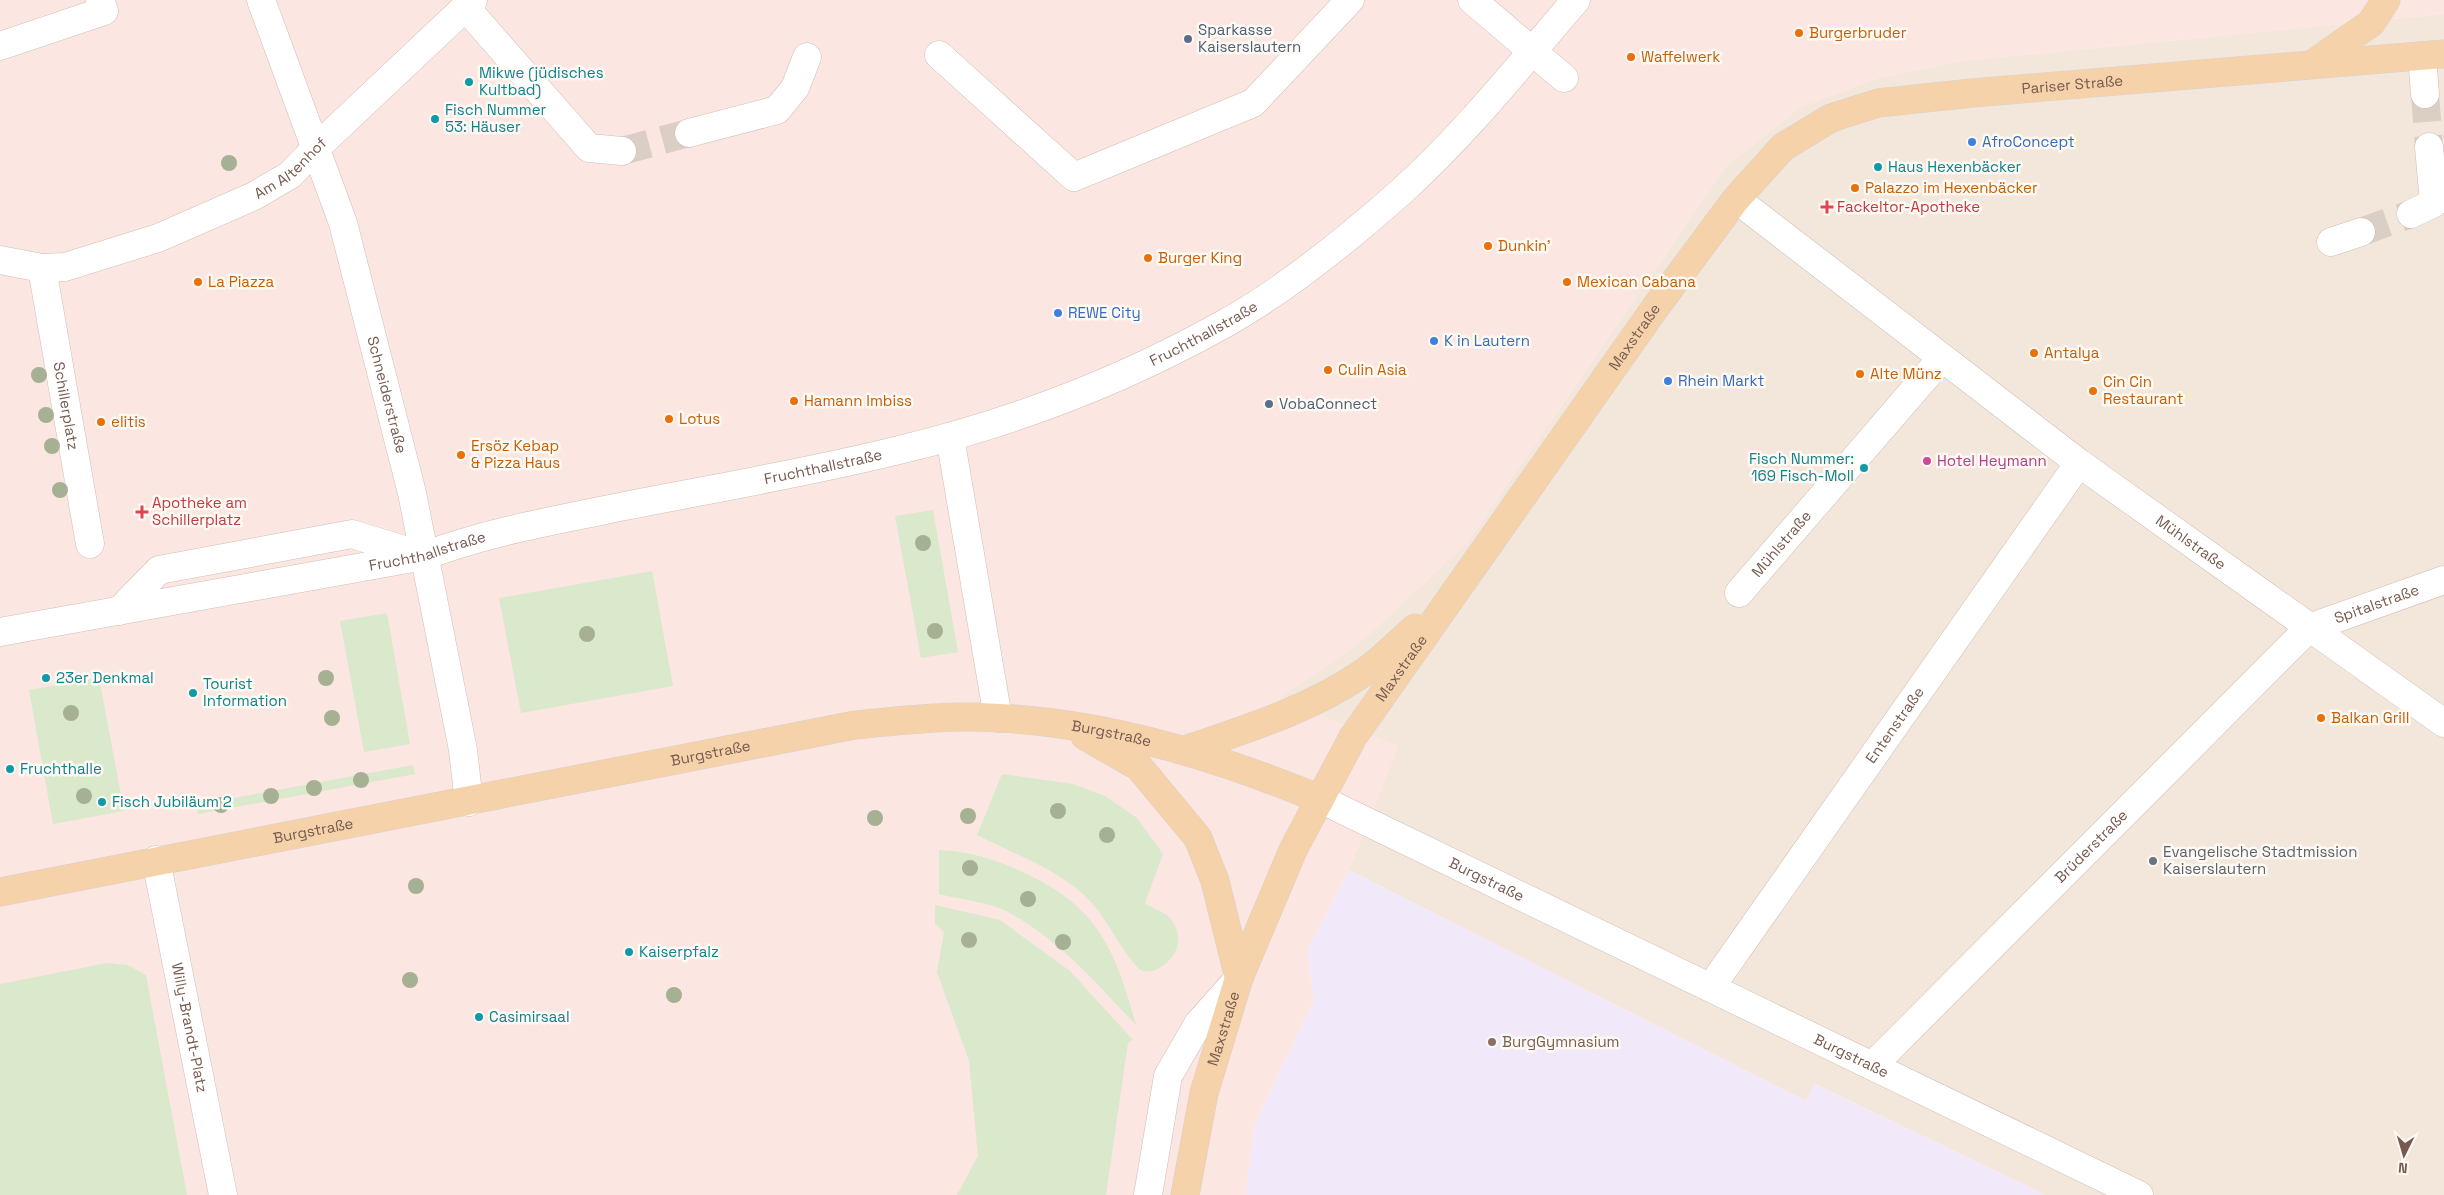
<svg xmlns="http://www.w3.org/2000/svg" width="2444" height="1195" font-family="'Space Grotesk',sans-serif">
<rect width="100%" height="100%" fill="#fcf4ec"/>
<path fill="#f3e6db" d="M2444 14V1195H2046L1815 1084 1806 1101 1349 870 1398 746 1278 699 1363 640 1468 542 1727 165 1801 107 1878 78 1962 61Z"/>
<path fill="#fbe6e1" d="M0 0H2444V14L1962 61 1878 78 1801 107 1727 165 1468 542 1363 640 1278 699 1399 746 1349 870 1307 951 1314 1000 1255 1124 1247 1181V1195H0Z"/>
<path fill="#f1e8f9" d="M1349 870 1806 1101 1814 1084 2046 1195H1247V1181L1255 1124 1314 1000 1307 951Z"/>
<path fill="#dae9cb" d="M933 510 958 652 921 658 895 516Z
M652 571 673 686 521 713 499 598Z
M387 613 410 744 364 752 340 621Z
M99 678 124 811 53 824 29 690Z
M413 765 415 774 198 814 196 805Z
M1002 774 1073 784 1105 796 1137 818 1163 854 1145 903C1152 908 1162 911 1168 916 1179 927 1182 944 1172 957 1166 965 1154 974 1143 971 1131 967 1107 920 1096 908 1067 872 1018 856 977 835Z
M939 850C971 852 991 858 1020 871 1097 905 1115 948 1136 1025 1096 983 1058 938 1006 911 988 902 958 899 939 894Z
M935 905 1000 920 1070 971 1133 1040 1128 1043 1106 1195H957L978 1156 969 1061 937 972 944 932 935 924Z
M107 963 128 965 146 975 187 1195H0V984Z"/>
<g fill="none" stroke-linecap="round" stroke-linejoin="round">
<path stroke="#dacec5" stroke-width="28" stroke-dasharray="28 14" stroke-linecap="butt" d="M2425 94 2429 147
M622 151 689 133
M2361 232 2411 214"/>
<g stroke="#d0beb4" stroke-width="29">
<g id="minor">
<path id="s1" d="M261 0 343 223 412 493 463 750 469 802"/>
<path d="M1472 0 1564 78"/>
<path d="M466 8 589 148 622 151"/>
<path d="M0 46 104 11 100 0"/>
<path d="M939 55 1074 177 1253 103 1350 0"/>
<path d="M2422 56 2425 94"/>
<path d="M689 133 777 110 795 88 807 57"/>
<path id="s2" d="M1736 199 2079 463 2444 723"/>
<path d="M2411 214 2434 203 2429 147"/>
<path d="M2331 242 2361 232"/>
<path id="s3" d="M0 260 42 268 65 267 158 238 254 196 290 175 316 148 473 0"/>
<path id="s4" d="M42 268 90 544"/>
<path d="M950 437 998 718"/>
<path id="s5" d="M1739 593 1942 358"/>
<path d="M119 611 159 570 352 534 420 555"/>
<path id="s6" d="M0 632 424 556C484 533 547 522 610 509 705 490 801 474 895 451 1009 424 1120 382 1222 325 1286 290 1348 239 1402 191 1466 133 1520 65 1576 0"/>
<path id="s7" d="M1320 799 2139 1195"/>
<path id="s8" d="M156 860 223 1195"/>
<path id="s9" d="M1711 987 2079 463"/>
<path id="s10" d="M1873 1065 2309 628 2444 580"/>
<path d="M1148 1195 1168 1076 1198 1024 1239 978"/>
</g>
</g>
<g stroke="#d9d1ce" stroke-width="29">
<g id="major">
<path d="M2314 63 2371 23 2386 0"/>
<path d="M1085 736 1139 767 1198 838 1215 881 1239 978"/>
<path d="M1185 750C1246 729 1309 710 1363 673 1382 660 1398 643 1415 628"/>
<path id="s11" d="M0 892 855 725C903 720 950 715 999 718 1110 724 1218 757 1320 799"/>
<path id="s12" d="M1185 1195 1204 1093 1239 978 1293 850 1353 737 1655 308 1736 199 1783 147 1831 118 1878 103 1972 93 2444 54"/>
</g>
</g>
<use href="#minor" stroke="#fff" stroke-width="28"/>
<use href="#major" stroke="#f5d2aa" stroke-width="28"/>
</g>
<g fill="#a5b192">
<circle cx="229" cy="163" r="8"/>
<circle cx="39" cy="375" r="8"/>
<circle cx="46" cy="415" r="8"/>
<circle cx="52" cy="446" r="8"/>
<circle cx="60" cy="490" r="8"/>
<circle cx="923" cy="543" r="8"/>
<circle cx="935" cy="631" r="8"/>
<circle cx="587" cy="634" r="8"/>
<circle cx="326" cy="678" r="8"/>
<circle cx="71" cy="713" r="8"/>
<circle cx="332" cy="718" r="8"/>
<circle cx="361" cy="780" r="8"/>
<circle cx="314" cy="788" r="8"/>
<circle cx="84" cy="796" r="8"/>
<circle cx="271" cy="796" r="8"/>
<circle cx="221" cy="805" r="8"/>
<circle cx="1058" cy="811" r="8"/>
<circle cx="968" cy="816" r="8"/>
<circle cx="875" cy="818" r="8"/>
<circle cx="1107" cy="835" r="8"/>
<circle cx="970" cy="868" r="8"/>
<circle cx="416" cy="886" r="8"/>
<circle cx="1028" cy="899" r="8"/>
<circle cx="969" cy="940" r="8"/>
<circle cx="1063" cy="942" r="8"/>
<circle cx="410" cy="980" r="8"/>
<circle cx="674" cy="995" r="8"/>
</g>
<g fill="#e8710a" stroke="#fef9f3" stroke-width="2">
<circle cx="1799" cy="33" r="5"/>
<circle cx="1631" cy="57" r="5"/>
<circle cx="1855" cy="188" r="5"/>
<circle cx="1488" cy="246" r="5"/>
<circle cx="1148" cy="258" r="5"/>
<circle cx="198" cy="282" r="5"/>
<circle cx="1567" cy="282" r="5"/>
<circle cx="2034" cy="353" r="5"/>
<circle cx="1328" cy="370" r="5"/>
<circle cx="1860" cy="374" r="5"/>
<circle cx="2093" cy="391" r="5"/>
<circle cx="794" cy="401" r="5"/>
<circle cx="669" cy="419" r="5"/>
<circle cx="101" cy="422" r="5"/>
<circle cx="461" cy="455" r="5"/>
<circle cx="2321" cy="718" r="5"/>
</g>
<g fill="#5c6f8a" stroke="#fef9f3" stroke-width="2">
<circle cx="1188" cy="39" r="5"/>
<circle cx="1269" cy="404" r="5"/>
</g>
<g fill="#0f9aa8" stroke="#fef9f3" stroke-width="2">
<circle cx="469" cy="82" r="5"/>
<circle cx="435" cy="119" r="5"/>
<circle cx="1878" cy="167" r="5"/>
<circle cx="1864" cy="468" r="5"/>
<circle cx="46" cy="678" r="5"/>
<circle cx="193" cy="693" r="5"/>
<circle cx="10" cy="769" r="5"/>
<circle cx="102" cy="802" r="5"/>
<circle cx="629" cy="952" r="5"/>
<circle cx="479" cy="1017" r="5"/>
</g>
<g fill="#3f7fe0" stroke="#fef9f3" stroke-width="2">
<circle cx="1972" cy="142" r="5"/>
<circle cx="1058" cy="313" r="5"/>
<circle cx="1434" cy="341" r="5"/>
<circle cx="1668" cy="381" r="5"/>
</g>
<g fill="#e0444e" stroke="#fef9f3" stroke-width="2">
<path d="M1824.5 199.5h5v5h5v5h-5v5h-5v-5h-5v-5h5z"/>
<path d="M139.5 504.5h5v5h5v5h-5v5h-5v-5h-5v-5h5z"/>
</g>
<circle fill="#d1479c" stroke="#fef9f3" stroke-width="2" cx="1927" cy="461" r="5"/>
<circle fill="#6b7280" stroke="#fef9f3" stroke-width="2" cx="2153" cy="861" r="5"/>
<circle fill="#8d6e63" stroke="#fef9f3" stroke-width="2" cx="1492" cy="1042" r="5"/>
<g text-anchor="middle" stroke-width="5" stroke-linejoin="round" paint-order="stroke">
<g font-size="15" fill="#4e5e75" stroke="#fef9f3" text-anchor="start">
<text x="1198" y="35">Sparkasse<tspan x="1198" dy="17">Kaiserslautern</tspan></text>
<text x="1279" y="409">VobaConnect</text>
</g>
<g font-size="15" fill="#c56008" stroke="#fef9f3" text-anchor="start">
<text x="1809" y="38">Burgerbruder</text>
<text x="1641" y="62">Waffelwerk</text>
<text x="1865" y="193">Palazzo im Hexenbäcker</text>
<text x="1498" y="251">Dunkin'</text>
<text x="1158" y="263">Burger King</text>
<text x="208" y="287">La Piazza</text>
<text x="1577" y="287">Mexican Cabana</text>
<text x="2044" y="358">Antalya</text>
<text x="1338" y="375">Culin Asia</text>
<text x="1870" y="379">Alte Münz</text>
<text x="2103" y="387">Cin Cin<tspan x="2103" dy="17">Restaurant</tspan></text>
<text x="804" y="406">Hamann Imbiss</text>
<text x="679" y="424">Lotus</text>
<text x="111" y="427">elitis</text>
<text x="471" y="451">Ersöz Kebap<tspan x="471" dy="17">&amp; Pizza Haus</tspan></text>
<text x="2331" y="723">Balkan Grill</text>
</g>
<g font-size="15" fill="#0d838f" stroke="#fef9f3" text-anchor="start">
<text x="479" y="78">Mikwe (jüdisches<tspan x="479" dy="17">Kultbad)</tspan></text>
<text x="445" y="115">Fisch Nummer<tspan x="445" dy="17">53: Häuser</tspan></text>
<text x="1888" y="172">Haus Hexenbäcker</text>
<text x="1854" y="464" text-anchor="end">Fisch Nummer:<tspan x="1854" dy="17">169 Fisch-Moll</tspan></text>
<text x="56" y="683">23er Denkmal</text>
<text x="203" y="689">Tourist<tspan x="203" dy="17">Information</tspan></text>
<text x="20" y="774">Fruchthalle</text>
<text x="112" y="807">Fisch Jubiläum 2</text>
<text x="639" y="957">Kaiserpfalz</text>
<text x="489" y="1022">Casimirsaal</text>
</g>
<g font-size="15" fill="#765a50" stroke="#fef9f3">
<text dy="5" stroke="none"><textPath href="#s12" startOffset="1522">Pariser Straße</textPath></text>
<text dy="5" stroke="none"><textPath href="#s3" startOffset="314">Am Altenhof</textPath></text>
<text dy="5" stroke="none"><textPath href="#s6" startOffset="1245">Fruchthallstraße</textPath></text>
<text dy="5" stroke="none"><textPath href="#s12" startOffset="980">Maxstraße</textPath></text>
<text dy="5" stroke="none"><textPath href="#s1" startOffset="415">Schneiderstraße</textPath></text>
<text dy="5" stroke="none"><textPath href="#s4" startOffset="140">Schillerplatz</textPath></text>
<text dy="5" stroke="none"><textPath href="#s6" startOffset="840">Fruchthallstraße</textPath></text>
<text dy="5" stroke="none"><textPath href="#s2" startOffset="570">Mühlstraße</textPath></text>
<text dy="5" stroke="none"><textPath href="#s5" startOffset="65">Mühlstraße</textPath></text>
<text dy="5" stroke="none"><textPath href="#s6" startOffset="435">Fruchthallstraße</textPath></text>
<text dy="5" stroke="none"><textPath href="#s10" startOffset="689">Spitalstraße</textPath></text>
<text dy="5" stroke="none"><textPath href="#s12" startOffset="575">Maxstraße</textPath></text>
<text dy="5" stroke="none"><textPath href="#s9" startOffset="320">Entenstraße</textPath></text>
<text dy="5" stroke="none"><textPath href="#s11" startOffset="1129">Burgstraße</textPath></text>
<text dy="5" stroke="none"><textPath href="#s11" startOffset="724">Burgstraße</textPath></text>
<text dy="5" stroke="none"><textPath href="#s11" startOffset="319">Burgstraße</textPath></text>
<text dy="5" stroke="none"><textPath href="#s10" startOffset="309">Brüderstraße</textPath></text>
<text dy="5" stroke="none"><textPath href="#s7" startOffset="185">Burgstraße</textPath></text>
<text dy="5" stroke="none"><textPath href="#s8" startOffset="171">Willy-Brandt-Platz</textPath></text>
<text dy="5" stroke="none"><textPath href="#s12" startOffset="171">Maxstraße</textPath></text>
<text dy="5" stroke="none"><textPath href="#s7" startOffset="590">Burgstraße</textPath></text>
</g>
<g font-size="15" fill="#366cbe" stroke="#fef9f3" text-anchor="start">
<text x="1982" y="147">AfroConcept</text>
<text x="1068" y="318">REWE City</text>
<text x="1444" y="346">K in Lautern</text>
<text x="1678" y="386">Rhein Markt</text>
</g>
<g font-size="15" fill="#be3a42" stroke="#fef9f3" text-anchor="start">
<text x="1837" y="212">Fackeltor-Apotheke</text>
<text x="152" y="508">Apotheke am<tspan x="152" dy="17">Schillerplatz</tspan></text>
</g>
<g font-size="15" fill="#b23c85" stroke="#fef9f3" text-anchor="start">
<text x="1937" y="466">Hotel Heymann</text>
</g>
<g font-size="15" fill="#5b616d" stroke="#fef9f3" text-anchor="start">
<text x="2163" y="857">Evangelische Stadtmission<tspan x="2163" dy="17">Kaiserslautern</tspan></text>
</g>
<g font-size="15" fill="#785e54" stroke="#fef9f3" text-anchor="start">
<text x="1502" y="1047">BurgGymnasium</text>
</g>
</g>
<g transform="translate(2404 1155) rotate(185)" stroke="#fef9f3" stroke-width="4" paint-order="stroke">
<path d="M0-4L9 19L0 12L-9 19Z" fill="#765a50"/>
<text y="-8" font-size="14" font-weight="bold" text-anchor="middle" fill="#765a50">N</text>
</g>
</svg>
